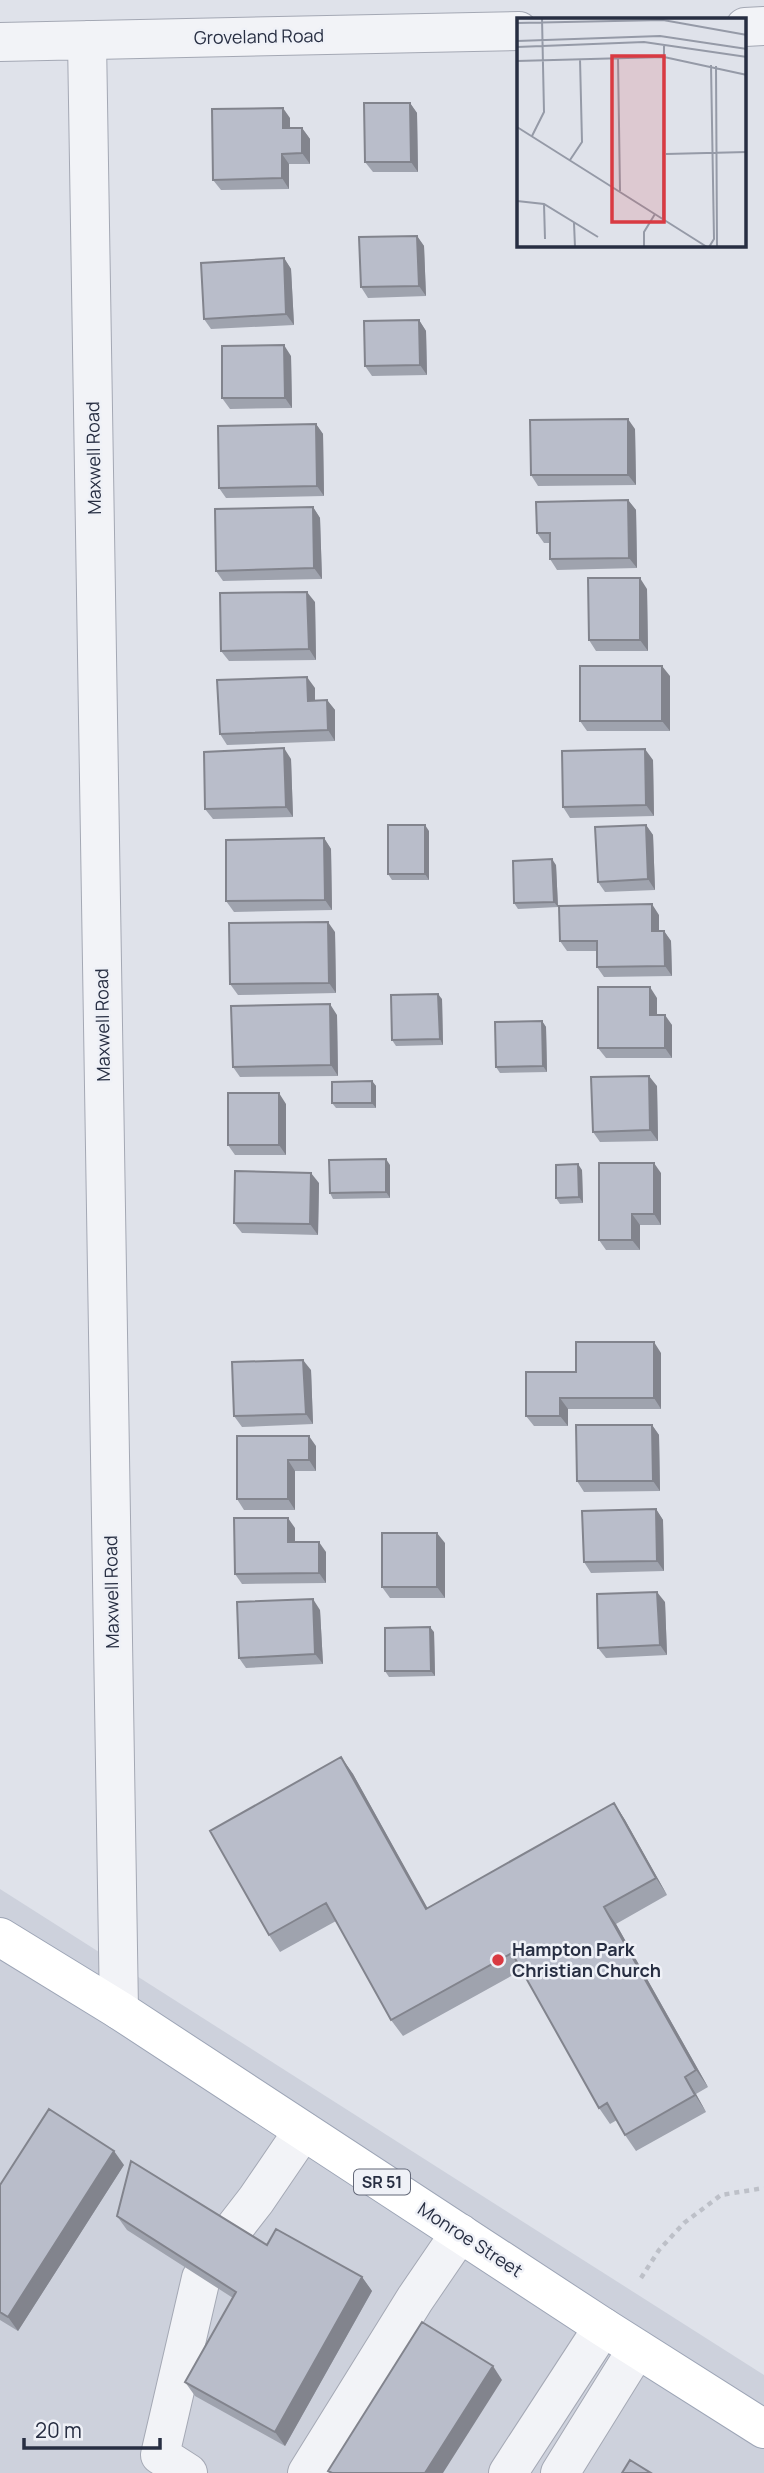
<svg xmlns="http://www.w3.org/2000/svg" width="764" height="2473" font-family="Manrope,sans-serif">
<rect width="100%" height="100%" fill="#dfe2ea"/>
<path fill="#cdd1dc" d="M0 1889 764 2375V2473H0Z"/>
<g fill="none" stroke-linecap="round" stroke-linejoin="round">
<g stroke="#a4a8b4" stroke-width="40">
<path id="minor" d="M745 27 764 26
M87 40 119 2010
M0 42 519 31
M232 2231 256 2200 303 2131
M188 2473 160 2455 201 2278
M307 2473 415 2299 460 2233
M508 2473 603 2327
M560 2473 637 2349"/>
</g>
<g stroke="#9da5b6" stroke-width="40">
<path id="major" d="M0 1937 119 2010 603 2327 764 2429"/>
</g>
<path stroke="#bdc0c8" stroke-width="4.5" stroke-dasharray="5 5" stroke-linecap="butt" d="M641 2278 659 2250 684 2223 721 2195 764 2188"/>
<use href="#minor" stroke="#f2f3f7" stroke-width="38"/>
<use href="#major" stroke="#fff" stroke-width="38"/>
</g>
<path fill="#9fa3ae" d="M410 103 417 113 418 172H373L365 162Z
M290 118V128H302L310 139V164H289V189L221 190 213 180Z
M417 236 424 246 426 296 368 298 361 287Z
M284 258 291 269 294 325 211 329 204 319Z
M419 320 426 331 427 375 372 376 365 366Z
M291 356 292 408 230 409 222 398Z
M316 424 323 434 324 496 226 498 219 488Z
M635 429 636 485 538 486 531 475Z
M628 500 636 510 637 568 557 570 550 559V543H544L537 533Z
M313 507 320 518 322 579 223 581 216 571Z
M647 589 648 651H596L589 640Z
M315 602 316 660 229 661 221 651Z
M670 676V731H587L580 721Z
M315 688V701L327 700 335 710V741L227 745 220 734Z
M291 759 293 817 213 819 205 809Z
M653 760 654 816 570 818 563 807Z
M646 825 653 835 655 890 605 892 598 882Z
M429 831V880H392L388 874Z
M324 838 331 849 332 910 234 912 226 901Z
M556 865 558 907 518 909 514 903Z
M659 915V931H664L671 941 672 976 604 977 597 967V951H567L560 941Z
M335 932 336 993 238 995 230 984Z
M657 998V1015L672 1025V1058H606L598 1048Z
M442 999 443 1045 396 1046 392 1040Z
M337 1015 338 1076 240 1077 233 1067Z
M542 1021 546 1027 547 1072 500 1073 496 1067Z
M372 1081 376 1086V1108H336L332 1103Z
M657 1086 658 1141 600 1142 593 1132Z
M286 1104V1155H235L228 1145Z
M390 1165V1198L333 1199 330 1193Z
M582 1170 583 1203 560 1204 556 1198Z
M661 1173V1225H640V1250H606L599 1240Z
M319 1183 318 1235 242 1233 234 1223Z
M661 1353V1409H568V1426H534L526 1416 576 1372Z
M311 1370 313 1424 242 1427 234 1416Z
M652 1425 659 1435 660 1491 584 1492 577 1481Z
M237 1436 316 1446V1471H295V1510H244L237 1499Z
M656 1509 663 1520 664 1571 591 1573 584 1562Z
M295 1528V1542L326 1552V1583L242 1584 235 1574Z
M445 1543V1598H390L382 1587Z
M665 1602 667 1655 606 1658 598 1648Z
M320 1610 323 1664 246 1668 239 1658Z
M434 1632 435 1676 389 1677 385 1671Z
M341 1757 353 1774 427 1908 614 1803 625 1820 667 1895 616 1924 708 2087 696 2094 706 2112 636 2151 625 2135 617 2120 610 2124 599 2108 522 1970 403 2036 391 2020 336 1921 280 1952 269 1935Z
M124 2165 18 2331 0 2320V2185Z
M117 2216 267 2245 362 2277 372 2291 285 2446 195 2396 185 2382 233 2298 127 2230Z"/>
<path fill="#82848d" d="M410 103 417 113 418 172 411 162Z
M283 108 290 118V139L283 128Z
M302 128 310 139V164L302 153Z
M282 154 289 164V189L282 178Z
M417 236 424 246 426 296 419 286Z
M284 258 291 269 294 325 286 314Z
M419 320 426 331 427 375 420 365Z
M284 345 291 356 292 408 285 398Z
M628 419 635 429 636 485 628 475Z
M316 424 323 434 324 496 317 486Z
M628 500 636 510 637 568 629 558Z
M313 507 320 518 322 579 314 568Z
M640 578 647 589 648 651 640 640Z
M307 592 315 602 316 660 309 649Z
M662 666 670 676V731L662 721Z
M307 677 315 688V711L308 701Z
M327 700 335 710V741L328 730Z
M284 748 291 759 293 817 286 807Z
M645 749 653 760 654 816 646 805Z
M425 825 429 831V880L425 874Z
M646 825 653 835 655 890 648 879Z
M324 838 331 849 332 910 325 900Z
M552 859 556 865 558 907 554 902Z
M652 904 659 915V941L652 931Z
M328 922 335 932 336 993 329 983Z
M664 931 671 941 672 976 665 966Z
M650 987 657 998V1025L650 1015Z
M438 994 442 999 443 1045 440 1039Z
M330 1004 337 1015 338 1076 331 1065Z
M665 1015 672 1025V1058L665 1048Z
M542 1021 546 1027 547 1072 543 1066Z
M649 1076 657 1086 658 1141 650 1130Z
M372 1081 376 1086V1108L372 1103Z
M279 1093 286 1104V1155L279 1145Z
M386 1159 390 1165V1198L386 1192Z
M654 1163 661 1173V1225L654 1214Z
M578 1164 582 1170 583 1203 579 1197Z
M311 1173 319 1183 318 1235 310 1224Z
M632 1214 640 1225V1250L632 1240Z
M654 1342 661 1353V1409L654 1398Z
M303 1360 311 1370 313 1424 306 1414Z
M560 1398 568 1409V1426L560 1416Z
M652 1425 659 1435 660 1491 653 1481Z
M309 1436 316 1446V1471L309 1460Z
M288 1460 295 1471V1510L288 1499Z
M656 1509 663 1520 664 1571 657 1561Z
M288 1518 295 1528V1552L288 1542Z
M437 1533 445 1543V1598L437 1587Z
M319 1542 326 1552V1583L319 1573Z
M657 1592 665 1602 667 1655 660 1645Z
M313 1599 320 1610 323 1664 315 1654Z
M430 1627 434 1632 435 1676 431 1671Z
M341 1757 353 1774 437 1925 426 1909Z
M614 1803 625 1820 667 1895 656 1878Z
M604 1907 616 1924 708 2087 696 2070Z
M685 2077 696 2094 706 2112 695 2095Z
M114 2151 124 2165 18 2331 8 2317Z
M362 2277 372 2291 285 2446 275 2432Z
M493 2366 502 2380 443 2473H425Z"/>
<path fill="#b9bdca" stroke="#82848d" stroke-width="2" d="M364 103H410L411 162H365Z
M283 108V128H302V153L282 154V178L213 180 212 109Z
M417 236 419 286 361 287 359 237Z
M284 258 286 314 204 319 201 263Z
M419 320 420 365 365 366 364 321Z
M284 345 285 398H222V346Z
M628 419V475H531L530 420Z
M316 424 317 486 219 488 218 426Z
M628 500 629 558 550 559V533H537L536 502Z
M313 507 314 568 216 571 215 509Z
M588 578H640V640H589Z
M307 592 309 649 221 651 220 593Z
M580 666H662V721H580Z
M307 677 308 701 327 700 328 730 220 734 217 680Z
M284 748 286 807 205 809 204 752Z
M645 749 646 805 563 807 562 751Z
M388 825H425V874H388Z
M646 825 648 879 598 882 595 827Z
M324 838 325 900 226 901V840Z
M552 859 554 902 514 903 513 861Z
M652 904V931H664L665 966 597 967V941H560L559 906Z
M328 922 329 983 230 984 229 923Z
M598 987H650V1015H665V1048H598Z
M438 994 440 1039 392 1040 391 995Z
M330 1004 331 1065 233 1067 231 1006Z
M542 1021 543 1066 496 1067 495 1022Z
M649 1076 650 1130 593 1132 591 1077Z
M372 1081V1103H332V1082Z
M228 1093H279V1145H228Z
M386 1159V1192L330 1193 329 1160Z
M599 1163H654V1214H632V1240H599Z
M578 1164 579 1197 556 1198V1165Z
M235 1171 311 1173 310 1224 234 1223Z
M576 1342H654V1398H560V1416H526V1372H576Z
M303 1360 306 1414 234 1416 232 1362Z
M576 1425H652L653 1481H577Z
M237 1436H309V1460H288V1499H237Z
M656 1509 657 1561 584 1562 582 1511Z
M234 1518H288V1542H319V1573L235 1574Z
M382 1533H437V1587H382Z
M657 1592 660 1645 598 1648 597 1594Z
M313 1599 315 1654 239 1658 237 1602Z
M430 1627 431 1671H385V1628Z
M341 1757 426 1909 614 1803 656 1878 604 1907 696 2070 685 2077 695 2095 625 2135 607 2103 599 2108 512 1953 391 2020 326 1903 269 1935 210 1831Z
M49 2109 114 2151 8 2317 0 2312V2185Z
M131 2161 267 2245 276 2229 362 2277 275 2432 185 2382 236 2292 117 2216Z
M422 2322 493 2366 425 2473H332L328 2471Z
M630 2460 651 2473H622Z"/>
<circle fill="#d93a42" stroke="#eff1f7" stroke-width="2.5" cx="498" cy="1960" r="7"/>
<g text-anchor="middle" stroke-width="5" stroke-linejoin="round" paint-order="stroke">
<rect fill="#eff1f7" stroke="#636878" stroke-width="2" x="354" y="2169.5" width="56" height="25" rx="5"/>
<g font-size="16" font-weight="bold" fill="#272e42">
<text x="382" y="2188">SR 51</text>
</g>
<g font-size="18" fill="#272e42" stroke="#eff1f7">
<text transform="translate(259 37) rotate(-1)" y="6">Groveland Road</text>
<text transform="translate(94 458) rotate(-91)" y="6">Maxwell Road</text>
<text transform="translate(103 1025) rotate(-91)" y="6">Maxwell Road</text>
<text transform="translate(112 1592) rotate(-91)" y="6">Maxwell Road</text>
<text transform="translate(470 2240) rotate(33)" y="6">Monroe Street</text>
</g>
<g font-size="18" font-weight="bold" fill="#272e42" stroke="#eff1f7" text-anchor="start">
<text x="512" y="1956">Hampton Park<tspan x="512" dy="21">Christian Church</tspan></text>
</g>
</g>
<g transform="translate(517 18)">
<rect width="229" height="229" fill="#dfe2ea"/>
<path fill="none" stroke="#959aa7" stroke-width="2" d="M0 5 146 2 230 17M0 23 143 18 230 31M0 29 127 24 230 39M101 40 103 173M0 43 147 39 230 57M199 48 200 229M0 109 190 229M15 118 27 94 25 0M149 136 230 134M53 142 65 124 63 41M0 183 27 186 81 219M27 186 28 221M146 201 147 28M57 205 58 229M127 229V214L138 196M192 229 197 221 194 47"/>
<path fill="#d93a42" fill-opacity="0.15" stroke="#d93a42" stroke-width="3.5" d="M95 38H147V204H95Z"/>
<rect width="229" height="229" fill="none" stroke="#272e42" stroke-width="3.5"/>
</g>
<path d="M24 2438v10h136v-10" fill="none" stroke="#272e42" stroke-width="3.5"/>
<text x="35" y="2438" font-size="21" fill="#272e42" stroke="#eff1f7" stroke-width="5" paint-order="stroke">20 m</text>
</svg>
